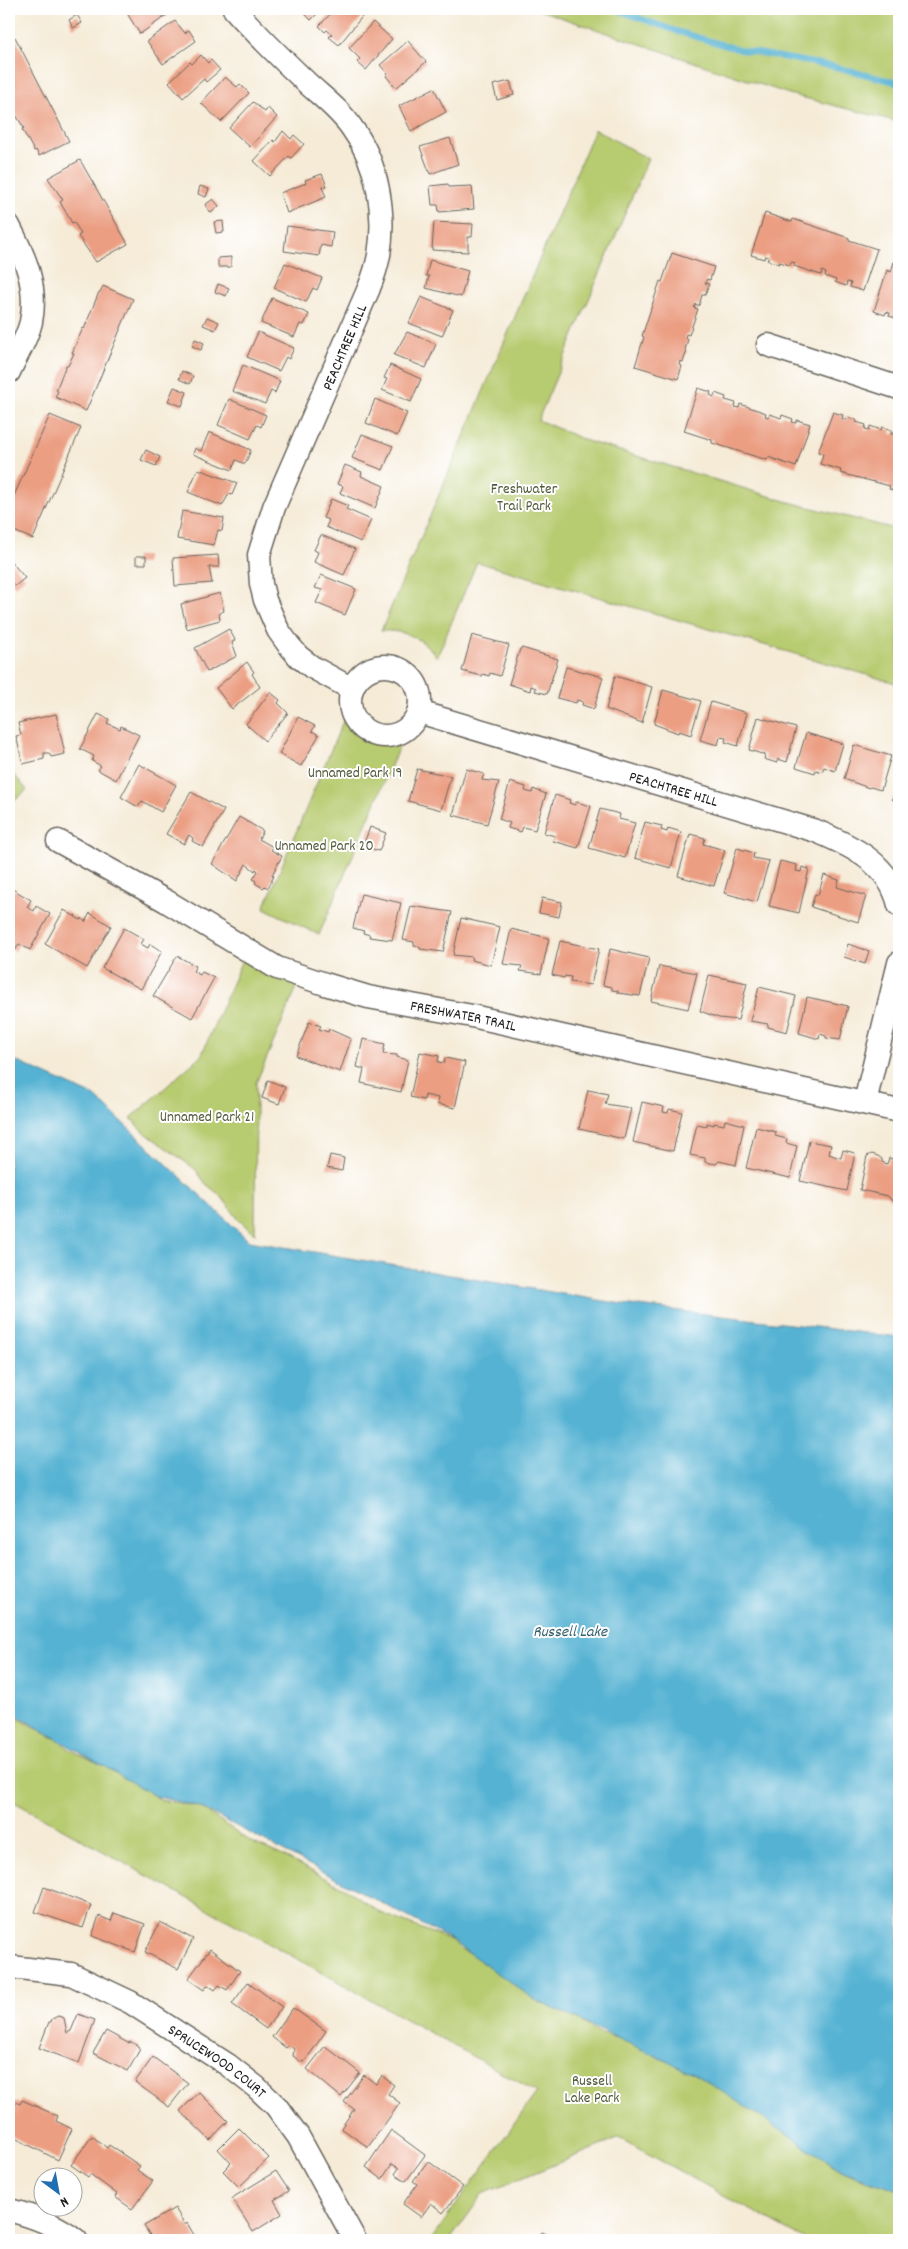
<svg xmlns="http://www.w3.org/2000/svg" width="908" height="2249" font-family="Dekko,sans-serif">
<rect width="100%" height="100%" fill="#fff"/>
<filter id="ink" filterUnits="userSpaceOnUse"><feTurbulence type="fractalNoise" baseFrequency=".02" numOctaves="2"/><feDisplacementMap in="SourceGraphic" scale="10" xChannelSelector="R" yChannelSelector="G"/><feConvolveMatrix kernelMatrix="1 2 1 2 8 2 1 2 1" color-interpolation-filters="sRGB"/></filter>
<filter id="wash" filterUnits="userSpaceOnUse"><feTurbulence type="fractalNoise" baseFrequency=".0096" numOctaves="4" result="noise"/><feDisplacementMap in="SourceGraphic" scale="20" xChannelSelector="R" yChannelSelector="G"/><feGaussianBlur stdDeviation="1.12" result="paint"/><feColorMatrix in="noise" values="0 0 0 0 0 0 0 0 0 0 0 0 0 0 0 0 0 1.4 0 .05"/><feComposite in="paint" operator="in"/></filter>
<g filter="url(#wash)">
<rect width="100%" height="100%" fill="#f5ebd7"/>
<path fill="#b7cb6f" stroke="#6a7446" d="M536 9H899V122L789 94Z
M595 129 648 159 538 420 587 441 789 502 899 530V684L477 562 437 657C423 638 405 630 381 631Z
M344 719C361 737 376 743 401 742L319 935 264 908Z
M9 769 27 790 13 802 9 797Z
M245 953 300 980 256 1083 255 1234 239 1220 221 1196 206 1184 195 1169 140 1129 131 1118 201 1056Z
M9 1713 56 1739 71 1750 123 1775 161 1800 200 1807 253 1843 279 1854 346 1889 381 1913 450 1940 448 1938 460 1949 475 1956 541 2004 561 2010 602 2034 625 2040 695 2074 815 2150C840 2175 864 2181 899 2188V2240H806L619 2138 483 2194 450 2240H431L537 2092 9 1799Z"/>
<path fill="#55b2d3" stroke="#386778" d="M9 1058 94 1096 249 1241 622 1304 899 1337V2191L845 2172 695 2074 535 2000 448 1938 200 1807 155 1796 9 1711Z"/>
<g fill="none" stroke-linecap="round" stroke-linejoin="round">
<path stroke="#55b2d3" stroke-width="6" d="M614 9 676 31 741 50 831 66 899 83"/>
</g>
<g id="blocks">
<path fill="#eb9e82" d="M127 9H172L173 11 140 34 125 10Z
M300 9H322L311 20Z
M335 9H360L365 13 339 45 329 37 332 34 327 30 325 32 319 26Z
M77 15 82 23 73 28 69 20Z
M175 21 185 33 189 30 196 41 163 64 147 41Z
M373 22 392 39 366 70 357 62 360 59 349 48Z
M15 37 69 141 39 156 36 150 34 151 22 129 24 128 9 104V41Z
M408 41 426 62 396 88 386 76 388 74 380 65Z
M201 55 208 63 211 60 220 70 206 82 204 79 183 98 169 82 190 62 192 64Z
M225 77 237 87 240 84 249 93 221 122 201 103Z
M510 81 514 95 497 100 493 85Z
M434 88 446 112 411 131 399 106Z
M253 102 265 112 268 108 277 117 250 147 229 128Z
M283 131 291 139 294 135 304 144 291 158 289 156 270 176 254 161 273 140 275 142Z
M450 138 458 164 430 174 420 147Z
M80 160 128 244 96 262 78 236 81 234 74 222 72 223 60 202 63 200 48 178Z
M322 174 327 186 322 187 326 197 287 213 280 193 306 183 305 180Z
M448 184 449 187 472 186 474 209 439 212 438 205H432L430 186Z
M200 186 209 189 206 197 198 194Z
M213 199 219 206 211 213 205 205Z
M765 213 792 222 793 219 849 238V240L877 249 863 291 850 287 851 283 847 282 846 286 835 282 836 280 825 276 826 273 822 271 821 275 794 266 795 263 791 262 790 265 779 262V264L767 260 769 257 765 256 764 259 751 255Z
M223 221 224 232 216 233 214 222Z
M434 222 473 224 472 237H468V252L432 250Z
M287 226 333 232 331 247 321 245 319 256 284 251Z
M672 253 714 267 710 280 707 279 705 283 709 284 705 295H702L699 306 696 304 694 308 698 309 689 335 686 334 685 338 688 339 685 350 687 351 683 362 680 361 679 365 682 366 678 379 635 366 644 337 642 336 660 281 662 282Z
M231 257V267H218V258Z
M430 260 468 271 461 297 426 288 429 276H426Z
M894 262 899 264V319L889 316 890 313 886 312 885 315 874 311 887 270 891 272Z
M285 263 322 278 317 290 313 288 306 302 274 288Z
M218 284 229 288 226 296 215 292Z
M103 286 133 299 86 411 55 397 58 391 56 390 66 365 68 366 74 353H72L83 328 84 329 99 292H100Z
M421 297 453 310 442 336 409 323Z
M272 298 309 314 304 325 300 324 294 337 261 323Z
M207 317 219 322 215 330 203 325Z
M258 332 294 348 289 359 286 357 279 371 247 357Z
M407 332 436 344 426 368 394 355Z
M195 339 204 343 201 350 192 346Z
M243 365 280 381 275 393 271 391 265 404 232 391Z
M390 365 421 379 411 402 382 390 387 379 384 378Z
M182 371 193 376 190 384 179 379Z
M174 387 187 392 182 406 168 401Z
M698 388 711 392 710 395 714 397 715 393 726 397 725 400 736 403 735 407 739 408 740 404 766 413 765 416 768 417 770 414 781 418 782 415 793 419 792 422 796 423 797 420 810 424 796 467 768 457 767 460 712 443V440L684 431Z
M229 399 266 415 261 427 257 425 250 439 218 425Z
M375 399 407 413 397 436 366 423Z
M833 412 843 415 842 419 846 420 847 417 857 420 856 422 866 425 865 429 869 430 870 426 881 430 882 427 892 430 891 434H894L895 432 899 433V492L889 489 890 486 840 473 841 470 820 464 823 454 818 452Z
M50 415 81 428 33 539 9 529V507Z
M209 432 251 450 245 464 236 460 232 470 193 454 195 448 201 451Z
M362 434 393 446 383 470 352 458Z
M146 450 160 457 156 466 141 460Z
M345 465 362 472 361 476 384 486 375 508 340 493 343 486 337 484Z
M198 469 237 483 232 495 229 494 222 506 188 492Z
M331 499 348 506 346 509 371 520 361 542 326 527 329 520 323 518Z
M182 511 224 518 222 531 218 530 214 545 177 539Z
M321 535 355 549 344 575 314 562 318 552 314 550Z
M218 555 219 567H209L212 583 175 586 173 558Z
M136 556H146V564H136Z
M9 559 25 578 15 586 12 583 9 586Z
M321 575 356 589 345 615 316 603 322 590 315 588Z
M220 593 224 611 219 613 220 620 187 629 181 604Z
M229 629 235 640 232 642 237 656 207 672 195 648Z
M472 635 509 645 500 676 490 673 489 676 483 674 482 676 462 671Z
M522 648 558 659 547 694 535 691 536 688 531 686 530 691 509 684 520 649Z
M247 662 254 672 252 674 260 687 232 709 216 688Z
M566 667 603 677 594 709 582 705 583 702 577 700 576 703 557 698Z
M615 676 652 687 642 723 606 709Z
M663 690 701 701 691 735 679 731 678 733 654 724Z
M270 692 280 700 278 703 288 713 265 741 246 724Z
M711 702 747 713 738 746 725 742 726 738 720 737 718 745 700 740Z
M56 714 65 754 51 757 49 753H44V759L23 764 16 736 21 735 18 723Z
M98 714 109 719 107 723 120 729 121 726 139 735 116 780 98 770 101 766 92 761 94 756 80 749Z
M298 717 315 726 312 731 319 735 301 766 279 754Z
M758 717 796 728 787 762 778 759 777 763 764 759 765 755 749 750Z
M806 733 843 744 835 771 824 767 822 772 816 770 815 773 796 767Z
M854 745 891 756 881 790 870 787 869 788 844 779Z
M139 764 176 785 161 812 142 801 138 807 121 797Z
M417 769 451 776 441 810 408 801Z
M466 769 484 774 482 780 499 782 487 824 453 815Z
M510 782 526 787 525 791 532 793 533 789 546 794 535 830 523 827 521 832 508 828 510 823 499 819Z
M899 790V805L892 799Z
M191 792 224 810 203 847 192 841 193 838 189 835 184 844 166 834Z
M555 795 570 800 569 803 575 805 576 802 591 806 578 848 553 841 555 836 544 833Z
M600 809 620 814 619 819 635 823 625 858 589 848Z
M239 817 263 831 259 839 273 847 271 850 282 856 272 875 274 876 268 888 265 886 263 888 255 883 256 881 253 879 258 871 256 869 255 871 246 864 237 881 212 864Z
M645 822 662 826 661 830 667 832 668 828 681 832 671 868 635 858Z
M370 827 386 833 379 851 363 846Z
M690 834 705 838 703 844 725 850 714 886 678 876Z
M737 848 754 853 753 858 769 861 757 902 724 893Z
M780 861 797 865 796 871 801 872 802 867 809 869 799 913 769 906Z
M824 875 839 880 837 887 866 896 858 922 811 907 815 894 818 895Z
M9 887 31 900 27 907 34 911 36 906 50 914 30 950 19 944 15 951 9 948Z
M361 894 401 903 392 940 369 937 370 935 363 933 364 931 353 928Z
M542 898 562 902 559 917 539 913Z
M411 906 452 912 443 952 420 949V947L414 946V942L403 940Z
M64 910 74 916 76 915 75 917 81 920 82 918 85 922 90 913 111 926 87 968 45 944Z
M461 918 500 927 491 965 471 960 472 957 453 955Z
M124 928 144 939 141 944 148 948 150 944 162 951 141 989 102 968Z
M511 929 549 938 541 974 520 971 522 966 503 964Z
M560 941 599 949 591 985 570 982 571 977 565 976 564 978 552 975Z
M848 944 869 951 865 964 844 957Z
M610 949 649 958 640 996 618 993V991L612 990V987L603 985Z
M177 956 196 966 193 971 200 975 202 972 214 978 192 1018 153 996Z
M659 966 697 973 688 1009 651 1001Z
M709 975 747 983 738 1020 719 1018 700 1011Z
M759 987 796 996 787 1032 768 1027V1024L750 1021Z
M807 997 848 1006 840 1040 826 1038V1036L820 1034 819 1039 799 1033Z
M309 1022 321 1026 319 1029 328 1032 329 1029 351 1039 340 1072 296 1056Z
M363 1039 385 1044 383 1054 397 1055V1057L408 1060 401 1092 361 1083 364 1069 357 1067Z
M420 1052 439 1056 438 1062 444 1063 445 1058 465 1062 455 1108 437 1104 438 1098 425 1095 424 1100 410 1097Z
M268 1080 285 1087 279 1104 262 1098Z
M588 1090 608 1094 605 1104 631 1108 624 1139 579 1129Z
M642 1102 664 1107 663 1112 668 1113 669 1109 682 1112 673 1151 633 1142Z
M725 1120 744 1125 736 1165 719 1161 716 1164 705 1162V1158L690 1155 697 1124 707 1126V1123L714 1125V1123L724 1125Z
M756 1127 776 1132 775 1136 787 1139 786 1143 797 1146 790 1178 746 1168Z
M809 1141 831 1145 829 1154 837 1157 841 1158 843 1150 855 1153 847 1191 800 1181Z
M872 1154 878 1156 882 1159V1162L887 1164 889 1158 899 1160V1198L895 1201 891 1200 888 1196 860 1190 867 1156Z
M330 1155 344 1158 342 1171 327 1168Z
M44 1887 91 1905 83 1928 35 1912Z
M114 1913 145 1924 135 1952 92 1936 99 1916 111 1921Z
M160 1922 193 1939 178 1969 145 1952Z
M210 1949 240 1971 227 1990 219 1985 215 1990 208 1985 204 1990 188 1979Z
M248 1982 282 2007 266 2029 232 2004Z
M293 2008 326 2031 305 2061 301 2062 293 2056 294 2049 289 2045 286 2048 272 2037Z
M78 2014 95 2020 79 2063 39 2048 49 2022H51L52 2019 58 2016 64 2018 67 2033 71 2031Z
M106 2031 128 2043 131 2042 139 2046 140 2049 128 2071 93 2053Z
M325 2046 360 2073 341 2097 307 2069Z
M153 2057 188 2083 169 2107 135 2082Z
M364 2075 376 2084 382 2076 394 2085 388 2094 400 2103 368 2147 341 2128 354 2109 344 2102Z
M199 2092 228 2121 210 2140 180 2111Z
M9 2099 20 2104 22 2100 58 2116 56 2121 72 2129 58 2160 9 2135Z
M239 2128 269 2158 239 2187 223 2171 231 2163 218 2149Z
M391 2130 425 2155 406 2181 395 2174 399 2168 392 2164 382 2179 366 2167Z
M92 2136 107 2148 109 2145 140 2166 137 2170 153 2181 132 2209 115 2197 117 2194 90 2174 88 2177 71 2165Z
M428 2161 463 2187 443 2213 431 2203 421 2217 403 2204 417 2184 413 2181Z
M276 2171 289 2191 274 2200 282 2214 253 2232 232 2198Z
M175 2208 185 2225 187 2223 197 2240H153L144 2226Z
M542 2232 560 2240H538Z"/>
</g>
</g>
<g filter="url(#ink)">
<use href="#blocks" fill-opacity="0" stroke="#68645d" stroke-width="1"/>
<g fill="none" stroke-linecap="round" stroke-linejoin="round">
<g stroke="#68645d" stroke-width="25">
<g id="street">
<path d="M234 9C257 35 281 58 306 82 322 97 340 110 352 128 378 163 386 213 379 255 377 266 373 278 369 288L274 507 259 555 261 584 265 600 278 630 288 644 299 657 312 667 352 689"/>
<path d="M9 226C25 257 38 286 31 322 27 339 16 356 9 372"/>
<path d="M768 345 899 388"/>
<circle cx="385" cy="701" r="35"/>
<path id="s1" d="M419 712 816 831C852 846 889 863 899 905"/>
<path id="s2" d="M58 841 166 901 277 968 325 984 368 997 472 1016 899 1111"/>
<path d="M865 1102 899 963"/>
<path id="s3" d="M11 1967 71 1974 130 2002 228 2065 256 2087 276 2106 298 2136 355 2240"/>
<path d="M9 2210C33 2216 56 2224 76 2240"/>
</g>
</g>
<use href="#street" stroke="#fff" stroke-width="22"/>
</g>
</g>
<g text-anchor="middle" stroke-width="4" stroke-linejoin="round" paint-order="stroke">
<g font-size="15" fill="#1c1c1c" stroke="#fff">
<text transform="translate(344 347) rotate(-67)" y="5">PEACHTREE HILL</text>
<text dy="5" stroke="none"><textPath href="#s1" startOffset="266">PEACHTREE HILL</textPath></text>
<text dy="5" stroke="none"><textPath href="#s2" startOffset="446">FRESHWATER TRAIL</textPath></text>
<text dy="5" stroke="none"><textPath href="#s3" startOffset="231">SPRUCEWOOD COURT</textPath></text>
</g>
<g font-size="15" fill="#525939" stroke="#fff">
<text x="524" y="493">Freshwater<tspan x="524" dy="17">Trail Park</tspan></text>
<text x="355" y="777">Unnamed Park 19</text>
<text x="324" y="850">Unnamed Park 20</text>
<text x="207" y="1121">Unnamed Park 21</text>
<text x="592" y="2085">Russell<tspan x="592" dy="17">Lake Park</tspan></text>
</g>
<g font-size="16" font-style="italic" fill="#36606e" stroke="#fff">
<text x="570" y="1636">Russell Lake</text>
</g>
</g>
<rect width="908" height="2249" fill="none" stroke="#fff" stroke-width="30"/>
<g transform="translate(58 2192) rotate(148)"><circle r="24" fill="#ffffff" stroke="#a4a4a4"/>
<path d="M0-4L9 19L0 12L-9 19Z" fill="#1f6fb2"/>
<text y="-8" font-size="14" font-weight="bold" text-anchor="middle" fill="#1c1c1c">N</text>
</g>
</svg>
